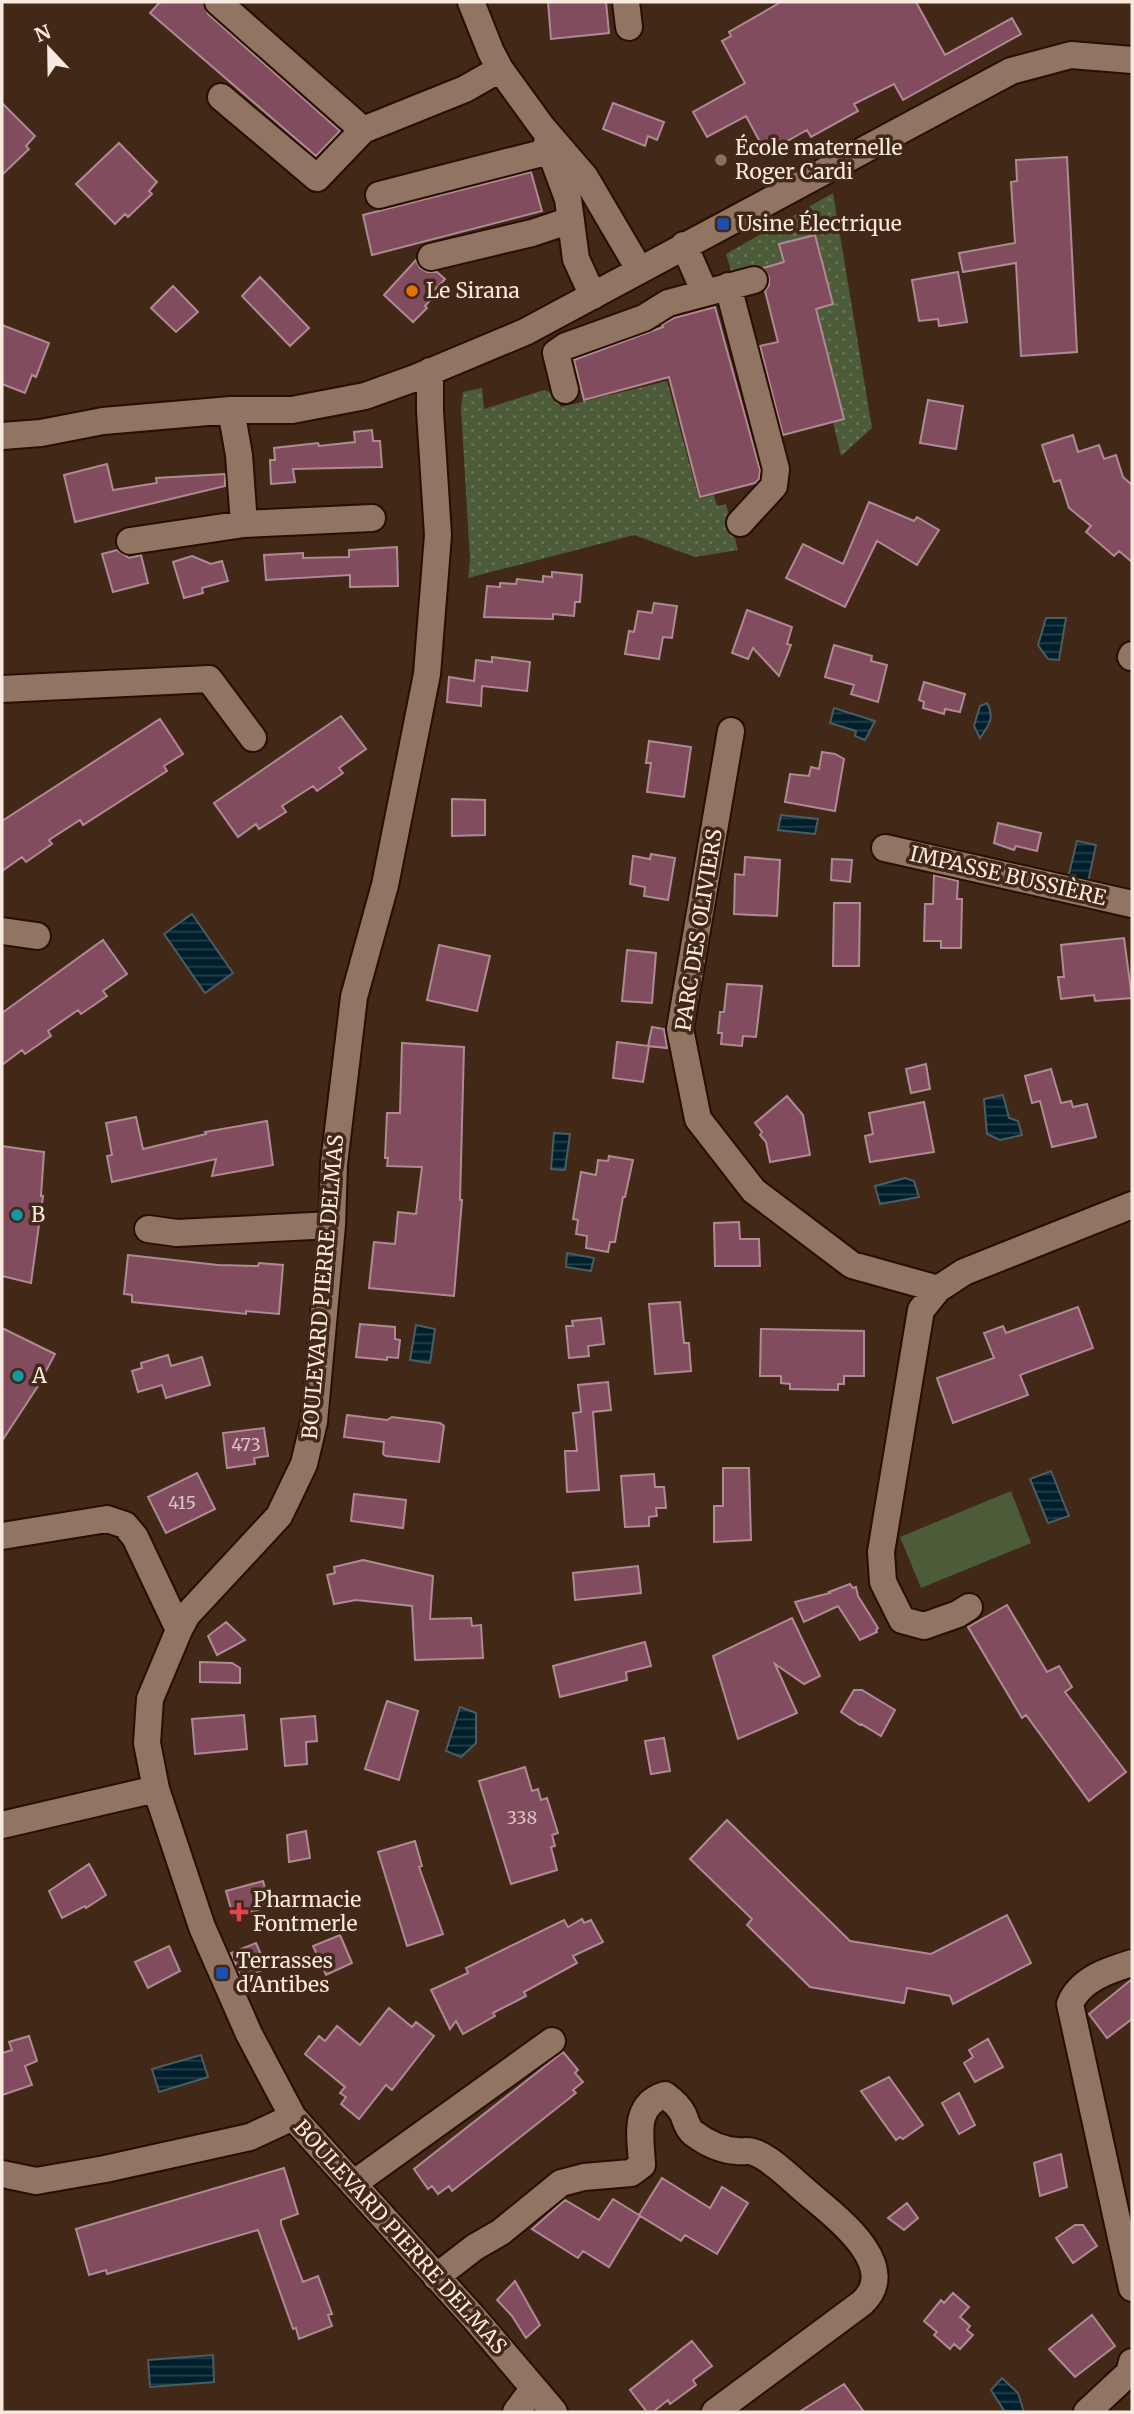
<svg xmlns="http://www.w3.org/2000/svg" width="1134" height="2414" font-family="Merriweather,serif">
<defs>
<pattern id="grass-dots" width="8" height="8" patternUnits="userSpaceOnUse" patternTransform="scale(1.75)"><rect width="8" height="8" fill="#4c5c39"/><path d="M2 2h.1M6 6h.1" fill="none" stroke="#677355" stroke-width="1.8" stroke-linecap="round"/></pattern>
<pattern id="water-rules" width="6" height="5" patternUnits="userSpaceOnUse" patternTransform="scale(1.75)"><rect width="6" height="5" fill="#001f2d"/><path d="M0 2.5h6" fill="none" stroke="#26404b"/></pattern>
</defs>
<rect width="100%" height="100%" fill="#412817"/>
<path fill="url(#grass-dots)" d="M833 193 872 428 841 456 833 422 844 419 814 333 815 235 780 244 784 262 732 274 726 254Z
M667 381 699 499 714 495 717 506 726 504 738 550 695 557 634 535 468 578 470 560 461 409 463 392 482 388 484 409 544 390 553 393 561 407Z"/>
<path fill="#4c5c39" d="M1011 1491 1031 1543 921 1588 900 1537Z"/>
<path fill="url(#water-rules)" stroke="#4b5c62" stroke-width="2" d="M1046 618H1066L1059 660 1048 659 1038 645Z
M987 703C995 718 989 725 980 738L974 726 980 706Z
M834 708 875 721 865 740 855 736 856 731 830 723Z
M781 815 818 819 815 834 778 830Z
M1077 841 1096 845 1088 882 1068 878Z
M192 914 233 973 205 993 164 934Z
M1003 1095 1009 1118 1018 1121 1022 1135 1000 1140 987 1134 984 1099Z
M554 1133 570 1134 565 1170 551 1169Z
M905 1178 914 1181 919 1197 880 1204 875 1186Z
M567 1253 594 1258 591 1271 566 1267Z
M416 1325 435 1329 430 1363 410 1360Z
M1051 1471 1069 1516 1048 1523 1030 1479Z
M460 1707 476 1713V1743L461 1757 446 1751Z
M201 2055 208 2077 159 2092 152 2069Z
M213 2355 214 2382 150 2387 148 2360Z
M1002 2378 1018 2393 1024 2412H1005L991 2390Z"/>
<path fill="#824c5f" stroke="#af8a95" stroke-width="2" d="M160 2H203L208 14 340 131 316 156 150 13Z
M548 2H606L609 33 551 39Z
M781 2H916L945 55 1012 18 1021 34 903 100 894 84 854 104 858 111 811 137 807 130 766 153 746 116 707 137 693 112 745 83 722 41 731 36 729 32Z
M2 103 35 136 26 146 29 149 2 175Z
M613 103 664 122 657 140 648 136 645 146 603 129Z
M119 143 157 182 149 191 152 194 128 217 125 214 115 224 76 184Z
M1067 157 1077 352 1021 356 1016 263 963 272 959 253 1015 243 1011 182 1017 181 1016 160Z
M531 172 542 211 372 255 363 215Z
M815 235 833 304 816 309 844 419 783 435 760 346 778 342 765 291 769 285V277L763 268 784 262 779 244Z
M416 260 420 268 427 272H437L445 279 435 290 437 293 425 306 427 308 413 322 384 295Z
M958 272 967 322 939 326 938 319 919 321 912 280Z
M260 277 309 328 290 346 242 296Z
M173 286 198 312 176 332 151 308Z
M715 307 760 470 759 479 755 483 700 497 669 377 584 400 574 360 663 327 662 325 674 318Z
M2 325 49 343 36 377 32 375 25 393 2 384Z
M928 400 963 406 956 449 920 443Z
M372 430 373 441H380L382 467 293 469 295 482 271 484 270 460H275L274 448 318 443 319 446 355 442 354 432Z
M1073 435 1078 452 1099 445 1104 459 1116 455 1123 477 1132 485V562L1119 551 1114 556 1086 532 1091 526 1069 508 1060 480 1054 482 1042 445Z
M107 464 113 490 157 483 156 478 225 474V486L75 522 64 475Z
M869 502 914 521 917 517 939 530 917 565 877 541 845 607 786 578 803 544 843 564Z
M397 547 398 586 350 587V575L266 580 264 555 303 553V558L349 557V550Z
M117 550 129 558 141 555 148 583 113 592 102 554Z
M192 556 211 564 222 561 228 581 202 588 203 593 184 598 173 562Z
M552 572 582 575 580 602H575L574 616 553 614V619L484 617 487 586 500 587V583L516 584 517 579 543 582V576L552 577Z
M654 603 677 606 672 638 663 637 659 659 625 654 629 631 634 632 638 611 652 613Z
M747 610 792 627 787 644 791 645 779 676 753 648 748 659 732 653Z
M834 645 872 656 871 661 887 665 878 702 851 694 854 685 825 677Z
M492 657 530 662 527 691 482 686 481 706 447 702 449 677 474 681 476 660 492 662Z
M924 682 965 694 960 712 945 709 944 714 923 708 924 702 919 700Z
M341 716 366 749 339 768 343 773 317 791 313 786 282 806 286 812 259 829 256 824 238 837 214 803Z
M160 719 183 754 164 766 167 771 83 825 80 820 49 840 52 844 26 862 22 857 2 871V821Z
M649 741 691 747 684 797 647 792 651 763H646Z
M822 752 835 754 844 759 835 811 785 802 790 774 809 776 811 767 819 769Z
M452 799 485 800V835L452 836Z
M998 823 1041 833 1037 851 1016 846 1014 850 994 843Z
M651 854 675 858 668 900 644 896 645 887 630 884 633 856 650 859Z
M745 857 780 860 777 916 734 914 735 874 744 875Z
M832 859 852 860 850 882 831 880Z
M934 875 958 881 957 899H962L961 948H941V941H924L925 904H933Z
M834 903H860L859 966H833Z
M1124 938 1132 998 1095 1001 1094 995 1061 999 1058 977H1064L1061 945Z
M103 940 127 974 103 991 107 996 81 1014 78 1010 48 1031 51 1036 25 1054 22 1050 2 1065V1013Z
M439 945 490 956 477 1011 427 1000Z
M627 950 656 953 652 1003 622 1001Z
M727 984 762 986 756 1037 743 1036 742 1046 721 1044 722 1033H718L720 1012H724Z
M652 1027 664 1029 667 1048 648 1046Z
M617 1042 649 1046 643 1082 613 1078Z
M402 1043 464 1047 460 1200H462L454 1296 369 1288 374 1242 395 1244 398 1212 416 1214 422 1167 387 1166 388 1158H385L387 1113H400Z
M926 1064 930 1089 911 1093 906 1069Z
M1051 1069 1061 1103 1071 1101 1073 1107 1087 1104 1096 1137 1052 1147 1040 1101 1032 1103 1025 1076Z
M787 1096 803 1115 810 1155 770 1162 766 1142 760 1135 762 1132 755 1123Z
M924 1102 934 1152 870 1162 865 1136 873 1134 869 1113Z
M136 1117 143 1149 206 1134 205 1132 267 1121 273 1165 212 1176 216 1159 112 1182 107 1156 112 1155 106 1123Z
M2 1146 44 1152 41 1196H43L31 1283 2 1276Z
M609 1156 633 1160 625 1197H623L615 1242H610L608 1252 586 1248 587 1236 576 1234 578 1220 573 1219 581 1172 596 1175 598 1160 608 1161Z
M739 1222 740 1239H759L760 1266H715L714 1223Z
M128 1255 218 1265 258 1266 259 1263 283 1265 279 1314 246 1311V1314L132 1302V1295L124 1294Z
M680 1302 684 1343H689L691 1371 655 1374 649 1304Z
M1078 1307 1093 1348 1020 1375 1028 1395 953 1423 937 1378 994 1358 984 1333 1003 1326 1006 1333Z
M601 1318 604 1344 588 1346 589 1356 569 1358 566 1326H573L572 1321Z
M360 1324 395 1327V1339L400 1340 398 1358 387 1357V1360L356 1357Z
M2 1328 55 1354 38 1386 2 1441Z
M761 1329 864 1331V1376H844V1384H838V1390L790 1389V1384L781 1383V1376H760Z
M168 1355 171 1366 202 1357 210 1385 166 1398 162 1385 138 1392 132 1371 142 1368 141 1363Z
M608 1382 611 1410 593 1412 599 1490 567 1492 565 1451H577L573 1413 581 1412 578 1385Z
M347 1415 387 1420 392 1417 440 1423 444 1426 439 1462 386 1456 383 1454 384 1442 344 1437Z
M264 1428 268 1456 254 1458 255 1464 227 1468 223 1433Z
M723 1468H749L751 1540 714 1542V1506H723Z
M197 1473 215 1509 166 1533 148 1497Z
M654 1474 655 1487H664L666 1508H656L657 1516 649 1517V1526L625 1527 621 1476Z
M354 1494 406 1500 403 1528 351 1521Z
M363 1560 433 1576 430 1619 471 1618 472 1626 481 1625 483 1658 415 1660 412 1606 356 1600 334 1604 327 1575 335 1573 334 1567Z
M638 1566 641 1593 575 1600 573 1573Z
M850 1584 853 1588 856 1587 858 1596 878 1628 876 1630 877 1632 860 1640 838 1606 804 1622 795 1602 830 1593 829 1592Z
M1007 1605 1047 1672 1059 1666 1072 1687 1065 1692 1126 1772 1089 1801 1026 1715 1022 1718 968 1627Z
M792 1618 820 1676 804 1684 775 1664 797 1713 738 1739 713 1656Z
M226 1622 245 1640 217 1655 208 1636Z
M645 1642 651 1666 626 1672 627 1680 560 1697 553 1666Z
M200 1662 232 1663 240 1668V1683L200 1682Z
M854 1690H862L895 1710 881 1736 861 1724 860 1725 841 1712Z
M387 1701 418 1711 399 1780 365 1769Z
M244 1715 247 1749 195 1754 192 1719Z
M315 1716 317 1741 306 1742 307 1764 285 1766 281 1719Z
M664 1738 670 1771 651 1774 645 1741Z
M525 1767 532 1791 538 1789 541 1800 547 1798 558 1833 552 1835 555 1846 551 1847 557 1870 511 1884 479 1781Z
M727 1820 850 1941 931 1954 1007 1915 1031 1963 953 2004 950 1996 907 1988 904 2003 810 1987 747 1925 752 1919 690 1859Z
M306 1831 310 1858 289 1862 287 1835Z
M415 1841 422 1866 419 1867 443 1934 407 1946 378 1852Z
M89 1864 106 1895 86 1908 85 1906 62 1918 49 1891Z
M263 1881 269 1902 258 1906 259 1910 233 1916 226 1891Z
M582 1919 584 1923 591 1920 603 1942 573 1956 577 1963 524 1992 526 1996 493 2013 495 2016 463 2034 456 2021 450 2029 431 1990 468 1973 466 1968 564 1920 568 1927Z
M340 1935 352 1963 326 1975 313 1946Z
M256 1943 267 1968 242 1979 231 1953Z
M169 1946 180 1971 148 1988 135 1962Z
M1132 1979V2019L1107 2038 1089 2014Z
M389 2008 412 2027 416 2022 434 2036 392 2090 386 2085 359 2119 341 2104 346 2097 340 2093 345 2087 305 2054 319 2036 325 2041 337 2026 360 2045Z
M29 2036 37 2061 25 2066 32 2085 2 2095V2053L12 2050 9 2042Z
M988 2039 1003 2067 975 2082 964 2063 973 2057 969 2050Z
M563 2052 578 2070 575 2073 583 2082 573 2090 576 2093 452 2191 449 2186 438 2194 432 2186 428 2189 414 2169Z
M889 2077 923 2125 903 2139 900 2137 896 2140 861 2091Z
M959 2093 975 2125 959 2134 942 2103Z
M1061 2154 1067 2187 1040 2196 1034 2163Z
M284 2168 298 2214 281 2220V2224L303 2282 318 2276 332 2314 328 2315 332 2326 299 2339 296 2328 293 2329 258 2230 107 2274 106 2270 89 2275 76 2229Z
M662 2178 710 2208 722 2187 748 2203 717 2254 685 2235 681 2241 640 2216 609 2267 583 2251 578 2258 532 2229 565 2200 599 2220 613 2199 639 2215Z
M907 2203 918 2218 904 2230 888 2218Z
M1075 2225H1083L1097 2246 1073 2263 1056 2238Z
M515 2281 540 2325 526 2338 512 2316 497 2300Z
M953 2293 969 2307 960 2317 970 2326 967 2330 973 2335 960 2349 954 2344 950 2349 934 2335 937 2332 924 2321 941 2300 944 2303Z
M1092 2315 1115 2346 1075 2377 1049 2349Z
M692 2341 712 2366 693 2380 696 2385 670 2404 668 2400 653 2412H647L630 2390Z
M844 2384 864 2412H799Z"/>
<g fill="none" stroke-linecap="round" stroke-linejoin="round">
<g stroke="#271002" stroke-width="30">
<path id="minor" d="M218 2 363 130
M471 2 491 52 500 69 542 127 585 177 639 269
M626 2 629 27
M221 97 317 178 363 130 465 89 500 69
M547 142 568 199 576 259 593 296
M379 195 550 151
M684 245 705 293
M431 257 532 233 571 220
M728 286 776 469 774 486 740 523
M430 371V411L438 535 427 674 385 885 354 997 334 1164 332 1225 314 1422 304 1464 279 1516 187 1615 179 1630 150 1699 147 1743 156 1789 202 1927 249 2034 293 2117 475 2319 554 2412
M565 390 556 353 566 346 644 318 668 303 754 280
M231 410 239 455 244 524
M2 436 41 433 103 421 231 410H292L365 396 415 378 525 332 1011 71 1071 55 1132 60
M130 541 244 524 372 518
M1131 657 1132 655
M2 689 209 679 253 738
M731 731 680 1029 698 1119 754 1191 852 1265 938 1289
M885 848 1132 904
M2 931 37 936
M148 1229 177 1233 332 1225
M2 1536 107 1519 125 1525 135 1537 179 1630
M969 1607 958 1614 924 1626 902 1620 883 1582 881 1552 921 1310 938 1289 964 1272 1132 1205
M2 1825 156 1789
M1132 1963C1109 1970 1080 1979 1070 2004L1132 2288
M2 2174 36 2181 105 2169 250 2137 293 2117
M353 2184 552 2041
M436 2277 475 2247 501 2232 561 2183 584 2177 631 2173 642 2165C641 2138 632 2105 665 2095 672 2100 679 2106 683 2114 686 2121 687 2128 693 2133 705 2142 720 2150 737 2151 742 2152 748 2150 753 2152 771 2157 794 2182 809 2194 836 2217 902 2266 862 2303L715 2412
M516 2412 533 2389
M1087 2412 1129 2373 1132 2362"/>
</g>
<use href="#minor" stroke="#917461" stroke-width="26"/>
</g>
<circle fill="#8d6e63" stroke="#412817" stroke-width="2.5" cx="721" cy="160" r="7"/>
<g fill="#1a4fb4" stroke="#412817" stroke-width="2.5">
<rect x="716" y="217" width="14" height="14" rx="3.5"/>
<rect x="215" y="1966" width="14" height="14" rx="3.5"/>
</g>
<circle fill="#e8710a" stroke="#412817" stroke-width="2.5" cx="412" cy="291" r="7"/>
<g fill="#0f9aa8" stroke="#412817" stroke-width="2.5">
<circle cx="17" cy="1215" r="7"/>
<circle cx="18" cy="1376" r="7"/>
</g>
<path fill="#e0444e" stroke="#412817" stroke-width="2.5" d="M235.5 1901.5h7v7h7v7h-7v7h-7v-7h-7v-7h7z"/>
<g text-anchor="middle" stroke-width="7" stroke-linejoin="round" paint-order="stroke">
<g font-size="18" fill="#dcc2be">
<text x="246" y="1451">473</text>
<text x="182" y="1509">415</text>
<text x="522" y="1824">338</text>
</g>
<g font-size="21" fill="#fae9de" stroke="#412817" text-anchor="start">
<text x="735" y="155">École maternelle<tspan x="735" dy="24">Roger Cardi</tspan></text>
<text x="737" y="231">Usine Électrique</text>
<text x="426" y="298">Le Sirana</text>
<text x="31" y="1222">B</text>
<text x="32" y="1383">A</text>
<text x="253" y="1907">Pharmacie<tspan x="253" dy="24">Fontmerle</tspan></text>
<text x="236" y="1968">Terrasses<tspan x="236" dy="24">d'Antibes</tspan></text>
</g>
<g font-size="21" fill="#fae9de" stroke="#412817">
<text transform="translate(1008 876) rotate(13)" y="7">IMPASSE BUSSIÈRE</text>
<text transform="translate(699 930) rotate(-81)" y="7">PARC DES OLIVIERS</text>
<text transform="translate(323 1287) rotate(-85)" y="7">BOULEVARD PIERRE DELMAS</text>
<text transform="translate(400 2237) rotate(48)" y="7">BOULEVARD PIERRE DELMAS</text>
</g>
</g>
<rect width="1134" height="2414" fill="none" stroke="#fae9de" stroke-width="7"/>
<g transform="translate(49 49) rotate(338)" stroke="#412817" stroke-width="5" paint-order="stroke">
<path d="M0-5L12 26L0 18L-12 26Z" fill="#fae9de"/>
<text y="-10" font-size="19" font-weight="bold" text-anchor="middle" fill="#fae9de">N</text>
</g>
</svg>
